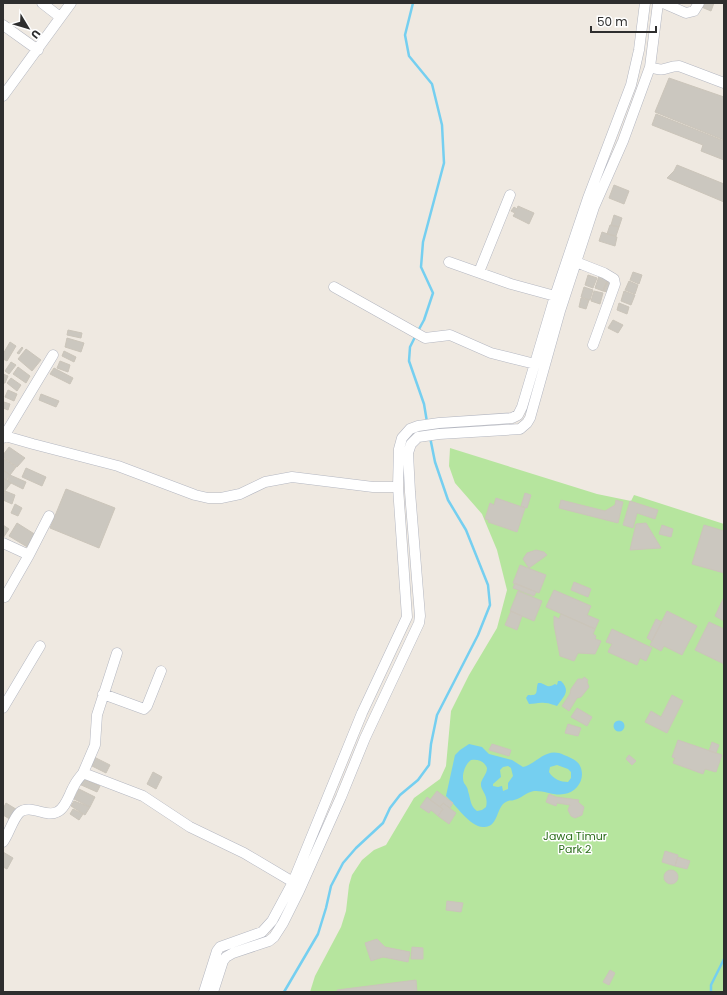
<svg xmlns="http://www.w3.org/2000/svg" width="727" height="995" font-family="Poppins,sans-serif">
<rect width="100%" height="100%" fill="#efe9e1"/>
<path fill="#b6e59e" d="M450 448 597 494 631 501 634 495 724 524V992H310L315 976 341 927 346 911 349 885 352 875 362 860 374 850 386 845 414 798 440 779 446 766 451 711 469 675 497 628 507 590 497 550 482 514 455 483 449 466Z"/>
<path fill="#75cff0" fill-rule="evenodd" d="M558 681H561C571 691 564 696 557 706 553 705 550 703 545 703 539 702 534 704 529 704L526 698 528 695C540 696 535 691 538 683H541C548 686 548 688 555 684L557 685Z
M613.5 726a5.5 5.5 0 1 1 11 0a5.5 5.5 0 1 1-11 0Z
M469 744 482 747 489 754 512 760 523 767C537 764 546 746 564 755 569 757 575 759 579 764 587 777 578 792 564 794 554 796 543 790 534 791 526 792 521 799 514 800 512 801 510 800 508 801 495 805 500 828 483 827 470 827 455 804 446 796L455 755 460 750ZM471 760C478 759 484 761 487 768 487 774 482 778 481 783 480 791 489 794 486 807L482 810 477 811C470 806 471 800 468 791 468 788 466 786 464 783 461 776 465 764 471 760ZM557 765 568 769 571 772V778L568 782C561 782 553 779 549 772L550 767ZM508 766 511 768 513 776 508 783V789L503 791 502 786 498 787 493 786V784L501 777 500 770 503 767Z"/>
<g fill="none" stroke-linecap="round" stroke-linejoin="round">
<path stroke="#75cff0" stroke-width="2.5" d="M413 3 405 35 409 56 432 84 442 125 444 163 423 242 421 267 433 293 424 320 418 331
M416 335 410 347 409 361 424 404 427 422
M284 992 318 934 326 908 331 886 343 863 356 848 383 823 390 808 400 795 418 780 429 765 431 744 437 715 478 635 490 605 488 585 466 530 448 500 435 462 430 437
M711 992V985L724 959"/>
</g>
<path fill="#cbc7bf" stroke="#cbc5ba" d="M700 3H714L711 11 699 6Z
M669 78 724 97V140L655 112Z
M656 114 724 141V160L701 151 703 145 652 125Z
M677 165 724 184V202L667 178 674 171Z
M614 185 629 191 624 204 609 198Z
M518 206 534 213 529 224 513 216 515 213 511 211 514 207 517 209Z
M614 215 622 218 619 227 611 225Z
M610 225 619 227 616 236 607 234Z
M602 232 617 237 615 246 599 241Z
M633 272 642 275 639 284 630 280Z
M588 275 597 278 593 288 585 285Z
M599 276 608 279 603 291 595 288Z
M608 279 612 280 608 292 603 291Z
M629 281 638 285 635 294 625 290Z
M584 287 593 290 590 300 581 297Z
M594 291 603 293 600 304 591 301Z
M624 291 635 295 631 305 621 301Z
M581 298 589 300 586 309 579 307Z
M619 303 629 307 627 314 617 310Z
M613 320 623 325 618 333 608 328Z
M68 330 82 333 81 338 67 335Z
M67 338 84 343 81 352 65 347Z
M10 342 16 346 7 361 3 359V354Z
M22 347 23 348 19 354 17 353Z
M26 349 41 360 32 371 18 359Z
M64 351 76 357 74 362 62 356Z
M60 361 70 365 68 372 57 368Z
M11 362 16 365 9 374 5 371Z
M18 367 30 376 26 383 13 374Z
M54 368 73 378 70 384 50 374Z
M3 374 8 376 5 383H3Z
M11 378 21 385 17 391 7 383Z
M8 390 17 394 14 401 5 397Z
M41 394 59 401 56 407 39 400Z
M4 402 10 404 8 410 3 408Z
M9 447 25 458 17 467 3 457V455Z
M3 458 16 467 10 475 3 470Z
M26 468 46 477 42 486 22 477Z
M3 470 10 475 6 480 3 478Z
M10 475 26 482 23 489 7 481Z
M3 478 11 483 4 492H3Z
M66 489 115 508 99 548 50 528Z
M5 491 15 495 12 504 3 500Z
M525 493 531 495 527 508 521 506Z
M496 498 525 508 517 532 488 522 489 520 485 519 490 503 494 505Z
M561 500 605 511 615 505 616 500 623 502 618 523 559 508Z
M630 501 658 510 655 519 637 513 633 528 623 525Z
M15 504 22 508 18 516 11 513Z
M17 523 36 535 29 548 9 536Z
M646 523 661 548 630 550 636 524Z
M3 525 9 529 3 538Z
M662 525 673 529 671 537 659 534Z
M704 525 724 531V573L692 564Z
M536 550 544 552 547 555 529 568 523 559 527 553Z
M520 565 546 575 539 593 513 583Z
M574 582 591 589 588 597 571 590Z
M515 583 536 592 534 596 513 588Z
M554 590 591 606 587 615 599 620 595 629 546 607Z
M518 591 542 601 534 621 510 611Z
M724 597V621L715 616Z
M511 611 522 616 517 630 505 625Z
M667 611 697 626 682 655 664 646 661 651 650 645Z
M561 614 595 629 593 634 596 636 595 639 601 641 595 654 578 653 574 661 560 656 554 625V616L559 619Z
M656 619 662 622 652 641 647 638Z
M709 622 724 629V664L695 650Z
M612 629 652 648 646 661 640 658 637 665 608 652 612 644 606 642Z
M584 677 588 680 587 682 589 687 581 697 577 698 569 711 562 706 570 694 571 689 578 679H583Z
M672 695 683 701 667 733 645 722 651 711 661 717Z
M577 708 592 717 587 726 571 717Z
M568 724 581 728 578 736 565 733Z
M678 740 722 755 716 772 705 769 703 774 673 763 675 758 672 757Z
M712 742 719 745 716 753 709 751Z
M492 744 511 750 509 756 489 750Z
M629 755 636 761 632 765 626 759Z
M92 756 110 765 106 773 88 764Z
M153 772 162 777 156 789 147 784Z
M81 778 100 786 97 792 79 784Z
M79 789 95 797 90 807 74 799Z
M437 791 453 803 450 808 443 803 440 807 430 800Z
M549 794 556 797 579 800 578 802 584 807 582 815 575 818 571 816 568 810 570 805 557 803 556 806 546 802Z
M427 797 443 809 438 816 431 810 429 813 420 807Z
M74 801 90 807 85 815 71 806Z
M6 803 19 811 13 821 3 815V809Z
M443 803 456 813 449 824 438 816 443 809 440 807Z
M73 809 83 814 79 820 70 814Z
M665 851 678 855 675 866 662 862Z
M3 852 13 858 7 869 3 867Z
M678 857 690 861 687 869 675 866Z
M664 877a7 7 0 1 1 14 0a7 7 0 1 1-14 0Z
M447 901 463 903 461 912 446 910Z
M377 939 385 947 410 952 408 962 383 957 371 961 365 943Z
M412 947 423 948V959H411Z
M610 970 615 973 609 985 603 982Z
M416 980 417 992H338L337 990Z"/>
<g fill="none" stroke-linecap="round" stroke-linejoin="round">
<g stroke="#b4b7c1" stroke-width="11">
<path id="minor" d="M42 3 60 17
M663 3 686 13 694 11 699 3
M3 25 38 50
M650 67C667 73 665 66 679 66L724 83
M3 96 71 3
M449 262 511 284 555 296
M576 262 604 273 614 279 615 284 593 345
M479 272 510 195
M334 287 425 338 450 335 491 353 535 364
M5 436 33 444 118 466 195 495 208 498H221L240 494 265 482 292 477 373 487H398
M3 438 53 355
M3 543 29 555 5 597
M29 555 49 516
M103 694 144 709 147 706 161 671
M3 708 40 646
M83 773 95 745 97 715 117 653
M3 842C9 834 13 818 20 812 31 804 46 818 57 812 66 808 69 794 74 786 76 781 80 777 83 773L143 796 190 827 244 853 293 882
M204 992 217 951 220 947 262 932 272 921 293 882 362 713 407 617 398 487 399 449 402 438 410 429 418 426 439 423 512 418 518 415 522 407 555 296 588 198 631 85 639 50 645 3
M213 992 223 961 226 957 233 953 269 941 274 937 283 923 299 891 341 797 365 738 419 623 420 616 410 492 408 453 411 444 418 437 439 434 520 429 527 423 530 418 560 311 594 207 623 141 650 67 658 3"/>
</g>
<use href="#minor" stroke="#fff" stroke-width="10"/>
</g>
<g text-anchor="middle" stroke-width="3" stroke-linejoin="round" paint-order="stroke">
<g font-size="11" fill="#2c6e1b" stroke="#fff">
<text x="575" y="840">Jawa Timur<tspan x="575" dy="13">Park 2</tspan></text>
</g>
</g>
<rect width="727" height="995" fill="none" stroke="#2e2e2e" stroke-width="8"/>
<g transform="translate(28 28) rotate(128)" stroke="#ffffff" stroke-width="3" paint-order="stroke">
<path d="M0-3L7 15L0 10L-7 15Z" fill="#2e2e2e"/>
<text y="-6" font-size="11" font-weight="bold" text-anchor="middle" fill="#2e2e2e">U</text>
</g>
<path d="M591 26v6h65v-6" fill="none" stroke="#2e2e2e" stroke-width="2"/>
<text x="597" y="26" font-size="12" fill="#2e2e2e" stroke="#ffffff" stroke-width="3" paint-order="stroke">50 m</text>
</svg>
